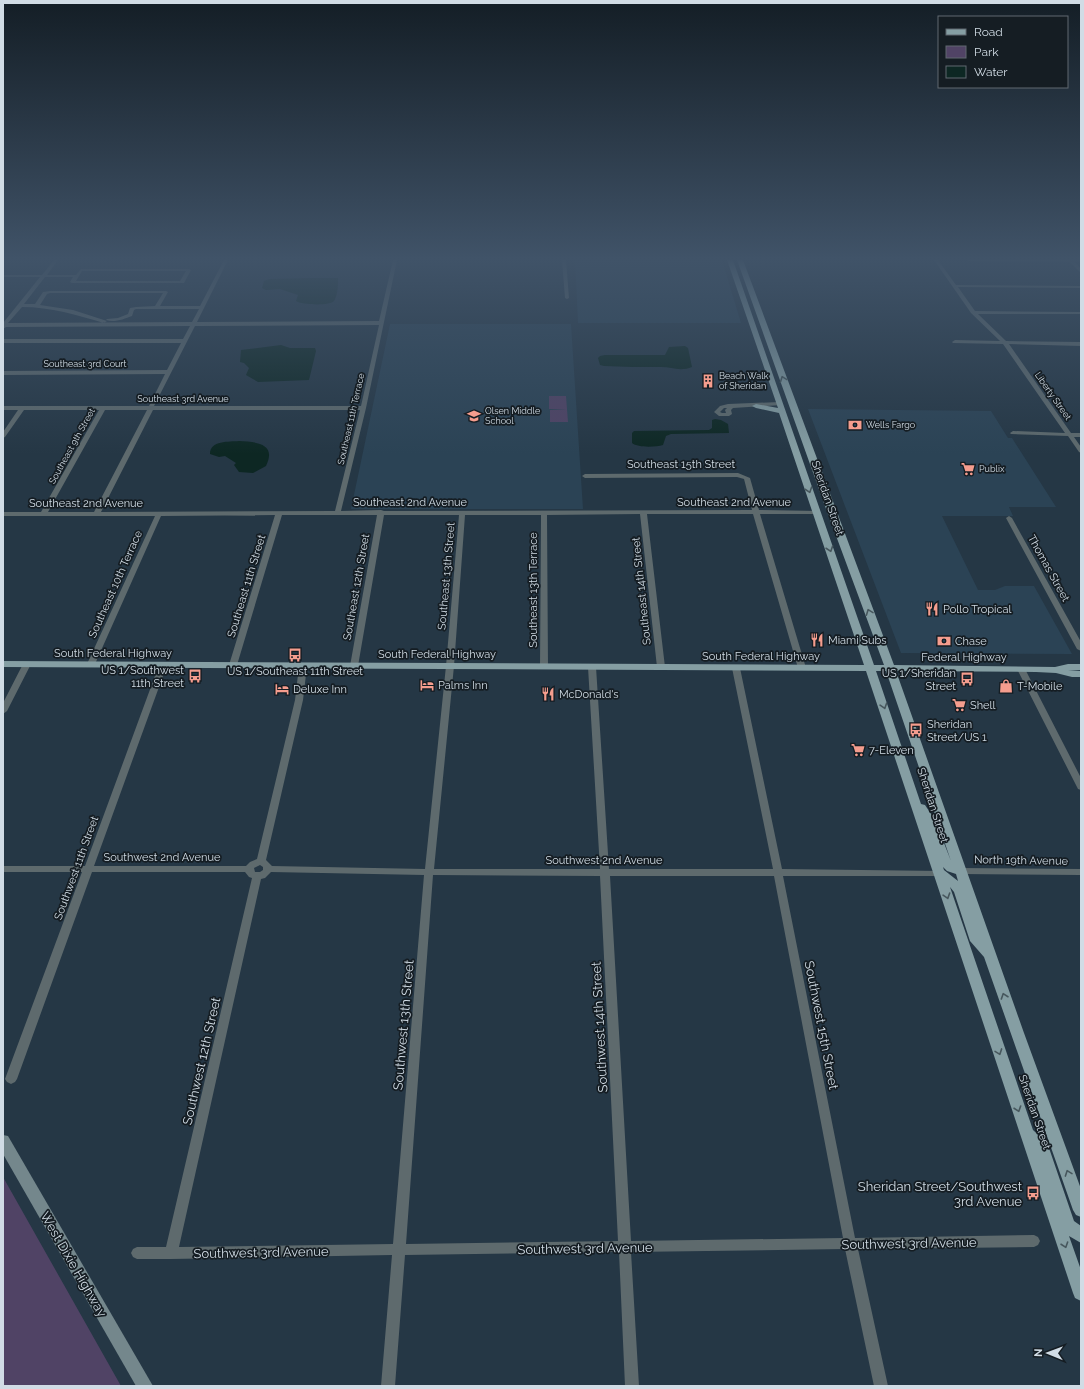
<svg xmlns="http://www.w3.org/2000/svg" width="1084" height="1389" font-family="Raleway,sans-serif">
<rect width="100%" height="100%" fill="#253745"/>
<path fill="#2b4355" d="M575 260H722L741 323H578Z
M390 324H571L583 509H351Z
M808 409 991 411 1008 438H1012L1056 507H1009L1013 516H942L978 590H995L1005 586H1034L1072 654 901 653Z"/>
<path fill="#504365" d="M549 396H566L567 409H549Z
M567 409 568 422H550V410Z
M3 1177 121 1386H3Z"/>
<path fill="#0d2723" d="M313 278H338C338 285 338 295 334 301 330 306 302 305 296 301L298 295 280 289 266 290 262 288 264 281 269 279Z
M281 345 290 348H315L316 351 309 380 258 382 246 375 249 368 244 363 240 362 241 350Z
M685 346 688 348 692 367C680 372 672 367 661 367 642 367 623 367 604 366L600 365 598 358 600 356 605 355H665L669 347Z
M715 419 721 420 728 424 729 433 671 434 666 436 663 445C656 447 638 448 632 443V433L634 431 709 430 712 428V420Z
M239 441C256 442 277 443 266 466L253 473 239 472 234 465 236 463 225 456 219 457 210 454C210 440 229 442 239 441Z"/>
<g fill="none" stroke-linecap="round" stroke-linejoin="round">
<path fill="#5e6a6d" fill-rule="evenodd" d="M54 260H58L47 275H76L81 269H189L191 270 184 283H72L70 282 73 277H45L24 304H35L43 292 50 291H166L168 292 160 306H200L224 260H228L197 322 379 321 393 260H397L366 408 341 511 381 510 384 511 752 510 744 479 737 477 585 478 582 476 585 474 738 473 750 478 759 510 819 511V513L817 514H760L806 668 802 670 798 668 753 514H647L665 667 661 669 657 667 640 514 547 515 548 667 544 669 540 667 541 515H465L454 666 434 869H600L588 667 592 665 596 667 609 869H773L732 668 736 666 740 668 782 869 942 871 944 873 942 875 939 876H783L855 1238 1034 1235 1038 1237 1040 1241 1038 1245 1034 1247 858 1249 888 1386H874L845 1249 631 1252 639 1386H625L619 1252 405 1255 395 1386H381L392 1255 171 1259H137L133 1257 131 1253 133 1249 137 1247H166L252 878 249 877 245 872H92L17 1079 15 1082 11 1084 7 1082 5 1079 82 872H3V866H85L159 665 163 663 167 665 94 866H246L250 862 257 859 295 700 299 666 303 664 307 666 303 700 266 860 272 866 425 869 446 666 459 515H384L358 666 354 668 350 666 377 515H282L237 665 233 667 229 665 275 515 161 516 95 664 94 666H88L87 664 155 516H3V512H41L99 410H24L5 437 3 438V432L18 410H3V406H149L165 374 3 375V371L167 370 181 343H3V339H183L190 326 6 327 3 329V323L40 277H3V275H42ZM82 271H186L180 281H76ZM50 293H163L155 306 136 307 130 308 128 314 118 318 107 319 106 320C114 323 124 319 132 316L134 310 136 309H199L192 322 8 323 22 307C51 307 77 315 104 323L107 321 73 310 40 305 47 294ZM379 325 361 406H154L195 326ZM105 410H147L94 512H48ZM153 410H360L335 511 101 512ZM260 865 263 867V870L260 872H255L254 868ZM271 872 424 875 393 1244 179 1247 261 879 265 878ZM433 875 600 876 618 1241 406 1244ZM610 876H774L843 1238 631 1241Z
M562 260H566L569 298 567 299 565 298Z
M934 260H938L956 285 1081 286V288L958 287 975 311 1081 312V314H978L1006 341 1081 342V346L1009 344 1071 433H1081V437H1074L1081 447V453L1079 452 1068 436 1011 434 1010 433 1013 431 1065 433 1003 344 953 343 952 342 955 340 1000 341 971 313Z
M967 260H1081V262H1075L1081 269V273L1070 262 969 261Z
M780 402 782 403V405L733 408 731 410 732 414 729 416H719L714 412 720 406 728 404ZM724 408H727L725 410 726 413H722L720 412Z
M1009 516 1012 518 1081 642V651L1077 649 1006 518Z
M24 662H30L31 664 7 711 3 714V703Z
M1018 667H1024L1025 669 1081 778V790L1078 789 1077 787 1017 669Z
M960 868 1081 869V875L960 874 957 873 955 871 957 869Z"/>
<path fill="#74878c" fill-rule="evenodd" d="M3 1135 8 1136 153 1386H136L3 1154Z"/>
<path fill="#859ea3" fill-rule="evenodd" d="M727 260H733L874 665H884L825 506 737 260H743L894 665 1055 667 1068 664H1081V670H1068L1081 671V677H1072L1056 673 1036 672 896 671 1024 1033 1081 1189V1217L1076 1215 1073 1210 984 957 970 941 954 892 950 887 1033 1130 1047 1143 1049 1148 1074 1221 1081 1226V1243L1069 1236 1081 1270V1301L1075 1298 1073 1293 866 671 3 667V661L864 665 779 413 756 408 752 406 756 404 778 408ZM876 671H886L951 861 935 820 925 805 921 804ZM943 867 947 871 956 874 958 881 944 870Z"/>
</g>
<defs><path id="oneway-chevron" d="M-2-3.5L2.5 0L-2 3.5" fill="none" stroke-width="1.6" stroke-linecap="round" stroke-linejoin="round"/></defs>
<g stroke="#47575d">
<use href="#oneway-chevron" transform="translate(783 379) rotate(-111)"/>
<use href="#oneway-chevron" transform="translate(809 490) rotate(71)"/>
<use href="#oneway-chevron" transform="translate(830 549) rotate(71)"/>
<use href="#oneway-chevron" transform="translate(869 612) rotate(-111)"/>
<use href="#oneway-chevron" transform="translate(884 706) rotate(72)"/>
<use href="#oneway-chevron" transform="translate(947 896) rotate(72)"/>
<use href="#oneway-chevron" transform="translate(1004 996) rotate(-109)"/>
<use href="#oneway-chevron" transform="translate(999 1052) rotate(70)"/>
<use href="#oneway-chevron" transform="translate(1018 1109) rotate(71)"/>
<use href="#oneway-chevron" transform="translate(1068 1173) rotate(-110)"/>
<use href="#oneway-chevron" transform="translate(1065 1245) rotate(71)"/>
</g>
<linearGradient id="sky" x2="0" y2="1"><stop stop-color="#141e26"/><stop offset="0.57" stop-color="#405368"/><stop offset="1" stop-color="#405368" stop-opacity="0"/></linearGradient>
<rect width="1084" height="454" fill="url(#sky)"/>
<defs>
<g id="building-bare" transform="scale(1.08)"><path d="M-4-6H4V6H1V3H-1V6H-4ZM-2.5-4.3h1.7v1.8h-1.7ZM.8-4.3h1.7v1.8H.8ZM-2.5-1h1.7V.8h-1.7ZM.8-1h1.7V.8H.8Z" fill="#f59d8e" stroke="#151d23" stroke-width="2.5" paint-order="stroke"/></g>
<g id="school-bare" transform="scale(1.08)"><path d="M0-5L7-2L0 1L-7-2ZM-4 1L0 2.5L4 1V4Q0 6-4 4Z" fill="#f59d8e" stroke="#151d23" stroke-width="2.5" paint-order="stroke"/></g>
<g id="bank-bare" transform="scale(1.08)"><path d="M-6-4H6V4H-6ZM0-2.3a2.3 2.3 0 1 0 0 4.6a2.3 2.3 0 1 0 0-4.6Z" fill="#f59d8e" stroke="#151d23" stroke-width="2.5" paint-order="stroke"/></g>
<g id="supermarket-bare" transform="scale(1.08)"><path d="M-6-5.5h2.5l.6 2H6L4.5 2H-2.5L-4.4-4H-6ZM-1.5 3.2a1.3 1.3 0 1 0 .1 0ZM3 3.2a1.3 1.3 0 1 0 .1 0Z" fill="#f59d8e" stroke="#151d23" stroke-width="2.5" paint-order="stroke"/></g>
<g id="restaurant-bare" transform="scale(1.08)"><path d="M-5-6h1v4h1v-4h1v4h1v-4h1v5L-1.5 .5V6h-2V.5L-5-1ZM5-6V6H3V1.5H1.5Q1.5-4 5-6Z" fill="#f59d8e" stroke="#151d23" stroke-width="2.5" paint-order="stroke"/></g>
<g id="bus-bare" transform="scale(1.08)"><path d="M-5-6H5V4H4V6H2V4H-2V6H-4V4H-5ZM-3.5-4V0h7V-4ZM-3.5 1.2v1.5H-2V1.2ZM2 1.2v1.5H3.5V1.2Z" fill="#f59d8e" stroke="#151d23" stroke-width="2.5" paint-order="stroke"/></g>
<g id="hotel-bare" transform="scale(1.08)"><path d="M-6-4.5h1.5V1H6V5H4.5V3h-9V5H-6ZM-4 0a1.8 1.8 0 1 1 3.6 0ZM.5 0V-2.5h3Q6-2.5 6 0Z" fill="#f59d8e" stroke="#151d23" stroke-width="2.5" paint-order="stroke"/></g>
<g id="shop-bare" transform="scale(1.08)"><path d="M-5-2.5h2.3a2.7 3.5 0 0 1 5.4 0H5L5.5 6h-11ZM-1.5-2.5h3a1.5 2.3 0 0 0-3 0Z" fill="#f59d8e" stroke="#151d23" stroke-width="2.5" paint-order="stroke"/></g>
</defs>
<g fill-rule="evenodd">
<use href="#building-bare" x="708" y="381"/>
<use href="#school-bare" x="474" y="416"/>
<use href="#bank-bare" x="855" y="425"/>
<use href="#supermarket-bare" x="968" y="469"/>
<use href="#restaurant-bare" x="932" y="609"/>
<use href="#restaurant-bare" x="817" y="640"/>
<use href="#bank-bare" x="944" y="641"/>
<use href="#bus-bare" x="295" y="655"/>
<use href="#bus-bare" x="195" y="676"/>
<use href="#bus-bare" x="967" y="679"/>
<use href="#hotel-bare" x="427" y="685"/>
<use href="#shop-bare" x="1006" y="686"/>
<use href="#hotel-bare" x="282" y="689"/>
<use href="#restaurant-bare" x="548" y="694"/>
<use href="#supermarket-bare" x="959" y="705"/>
<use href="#bus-bare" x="916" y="730"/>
<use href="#supermarket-bare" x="858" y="750"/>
<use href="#bus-bare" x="1033" y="1193"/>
</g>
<g text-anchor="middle" stroke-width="3.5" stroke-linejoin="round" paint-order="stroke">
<g font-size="9" fill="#d1dce5" stroke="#151d23">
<text x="85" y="367">Southeast 3rd Court</text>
<text transform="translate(1053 396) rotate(55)" y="3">Liberty Street</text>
<text x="183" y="402">Southeast 3rd Avenue</text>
<text transform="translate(351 419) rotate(-77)" y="3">Southeast 11th Terrace</text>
<text transform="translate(72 446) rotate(-61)" y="3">Southeast 9th Street</text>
</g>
<g font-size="9" fill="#d1dce5" stroke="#151d23" text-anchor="start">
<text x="719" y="379">Beach Walk<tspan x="719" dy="10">of Sheridan</tspan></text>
<text x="485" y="414">Olsen Middle<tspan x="485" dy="10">School</tspan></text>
<text x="866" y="428">Wells Fargo</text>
<text x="979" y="472">Publix</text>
</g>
<g font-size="11" fill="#d1dce5" stroke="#151d23">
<text x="681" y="468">Southeast 15th Street</text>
<text transform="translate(828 498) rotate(71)" y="4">Sheridan Street</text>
<text x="410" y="506">Southeast 2nd Avenue</text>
<text x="734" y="506">Southeast 2nd Avenue</text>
<text x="86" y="507">Southeast 2nd Avenue</text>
<text transform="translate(1049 568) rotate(61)" y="4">Thomas Street</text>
<text transform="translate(446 576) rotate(-85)" y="4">Southeast 13th Street</text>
<text transform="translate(115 584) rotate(-66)" y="4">Southeast 10th Terrace</text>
<text transform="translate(246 586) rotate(-73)" y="4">Southeast 11th Street</text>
<text transform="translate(356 587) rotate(-80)" y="4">Southeast 12th Street</text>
<text transform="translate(533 590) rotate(-90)" y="4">Southeast 13th Terrace</text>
<text transform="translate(641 591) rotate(-96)" y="4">Southeast 14th Street</text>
<text x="113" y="657">South Federal Highway</text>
<text x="437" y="658">South Federal Highway</text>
<text x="761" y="660">South Federal Highway</text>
<text x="964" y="661">Federal Highway</text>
<text transform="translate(933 805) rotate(72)" y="4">Sheridan Street</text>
<text x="162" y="861">Southwest 2nd Avenue</text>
<text x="604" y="864">Southwest 2nd Avenue</text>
<text transform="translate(1021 860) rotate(1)" y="4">North 19th Avenue</text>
<text transform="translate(76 868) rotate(-70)" y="4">Southwest 11th Street</text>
<text transform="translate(1035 1112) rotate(71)" y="4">Sheridan Street</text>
</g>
<g font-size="11" fill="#d1dce5" stroke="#151d23" text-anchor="start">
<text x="943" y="613">Pollo Tropical</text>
<text x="828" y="644">Miami Subs</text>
<text x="955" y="645">Chase</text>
<text x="184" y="674" text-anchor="end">US 1/Southwest<tspan x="184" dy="13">11th Street</tspan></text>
<text x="295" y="675" text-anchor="middle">US 1/Southeast 11th Street</text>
<text x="956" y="677" text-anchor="end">US 1/Sheridan<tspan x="956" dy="13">Street</tspan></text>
<text x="438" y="689">Palms Inn</text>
<text x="1017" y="690">T-Mobile</text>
<text x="293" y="693">Deluxe Inn</text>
<text x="559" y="698">McDonald's</text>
<text x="970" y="709">Shell</text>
<text x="927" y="728">Sheridan<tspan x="927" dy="13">Street/US 1</tspan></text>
<text x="869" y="754">7-Eleven</text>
</g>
<g font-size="13" fill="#d1dce5" stroke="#151d23">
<text transform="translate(403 1025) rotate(-85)" y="5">Southwest 13th Street</text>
<text transform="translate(822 1025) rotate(79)" y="5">Southwest 15th Street</text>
<text transform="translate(599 1027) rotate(-93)" y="5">Southwest 14th Street</text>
<text transform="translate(201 1061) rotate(-77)" y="5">Southwest 12th Street</text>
<text transform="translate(909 1243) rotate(-1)" y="5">Southwest 3rd Avenue</text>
<text transform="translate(585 1248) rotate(-1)" y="5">Southwest 3rd Avenue</text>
<text transform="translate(261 1252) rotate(-1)" y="5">Southwest 3rd Avenue</text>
<text transform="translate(74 1264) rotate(60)" y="5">West Dixie Highway</text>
</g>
<g font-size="13" fill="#d1dce5" stroke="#151d23" text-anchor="end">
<text x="1022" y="1191">Sheridan Street/Southwest<tspan x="1022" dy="15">3rd Avenue</tspan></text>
</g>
</g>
<rect width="1084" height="1389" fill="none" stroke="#d1dce5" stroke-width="8"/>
<rect x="938" y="16" width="130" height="72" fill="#151d23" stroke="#606971"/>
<rect x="946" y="29" width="20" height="6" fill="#859ea3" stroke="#606971"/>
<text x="974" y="36" font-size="12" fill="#d1dce5">Road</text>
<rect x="946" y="46" width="20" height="12" fill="#504365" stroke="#606971"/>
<text x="974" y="56" font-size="12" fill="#d1dce5">Park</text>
<rect x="946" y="66" width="20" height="12" fill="#0d2723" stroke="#606971"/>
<text x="974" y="76" font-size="12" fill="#d1dce5">Water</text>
<g transform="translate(1048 1353) rotate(271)" stroke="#151d23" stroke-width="3" paint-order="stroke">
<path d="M0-3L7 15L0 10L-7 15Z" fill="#d1dce5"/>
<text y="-6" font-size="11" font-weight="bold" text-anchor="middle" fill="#d1dce5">N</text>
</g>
</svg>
